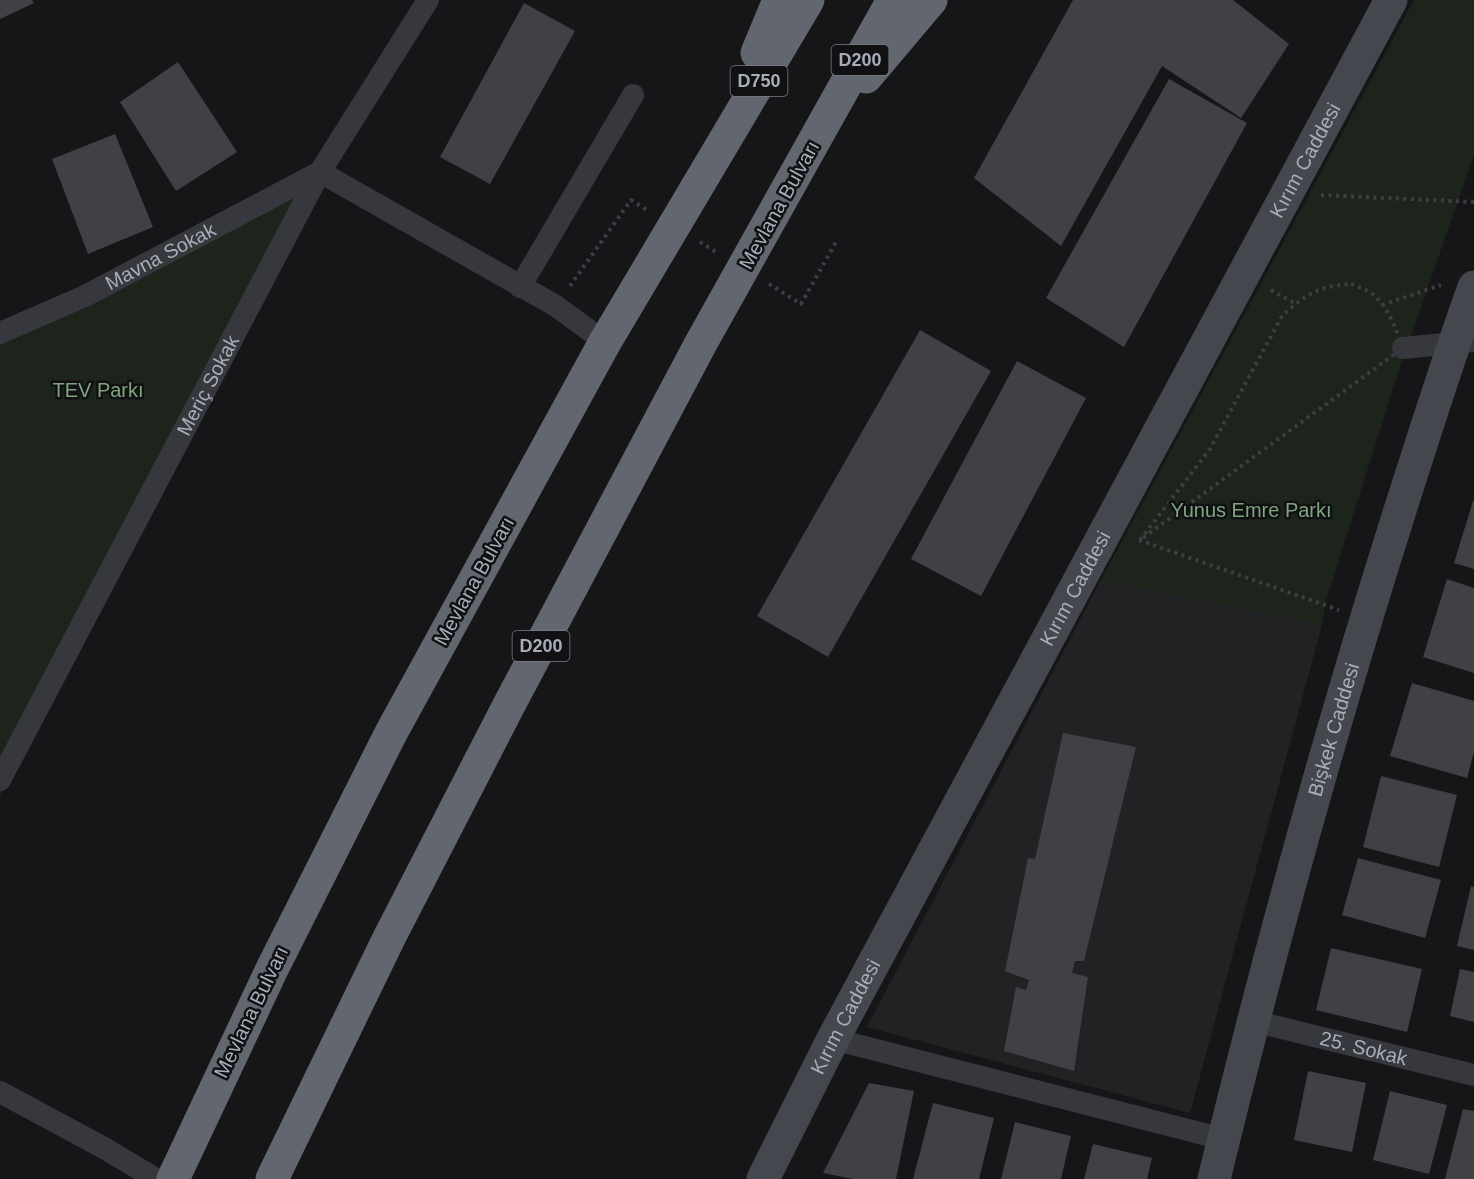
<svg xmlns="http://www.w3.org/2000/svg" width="1474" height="1179" font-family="Arial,sans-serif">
<rect width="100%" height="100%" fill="#161618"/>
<path fill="#222225" d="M1101 580 1322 625 1190 1113 867 1027Z"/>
<path fill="#1c241c" d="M1414 0H1474V155L1397 376 1325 604 1322 625 1101 580Z
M320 172 0 796V329Z"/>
<path fill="#404145" d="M0 0H32L34 3 0 19Z
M1073 0H1233L1289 44 1241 118 1162 66 1061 246 974 178Z
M524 3 575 31 490 184 440 157Z
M178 62 237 152 176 191 120 102Z
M1169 79 1247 123 1124 347 1046 298Z
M115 134 153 227 88 254 52 159Z
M920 330 991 371 828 657 757 616Z
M1017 361 1086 398 981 596 911 559Z
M1473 501H1474V569L1454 563Z
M1447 579 1474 588V673L1423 657Z
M1412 683 1474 701V752L1467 778 1390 756Z
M1063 733 1136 747 1084 961H1075L1072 973 1088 977 1074 1071 1004 1051 1016 987 1026 990 1029 980 1005 971 1028 858 1035 859Z
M1381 776 1457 795 1439 867 1363 847Z
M1358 858 1441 880 1425 938 1342 915Z
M1471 886 1474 887V950L1457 946Z
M1331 948 1422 969 1407 1032 1316 1010Z
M1460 969 1474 972V1022L1450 1016Z
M1308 1071 1366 1083 1352 1152 1294 1140Z
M869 1083 914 1091 896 1179H853L823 1173Z
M1390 1091 1447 1105 1429 1174 1373 1160Z
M933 1103 994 1118 979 1179H913Z
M1463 1109 1474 1111V1179H1445Z
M1015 1122 1071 1136 1061 1179H1001Z
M1093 1144 1152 1158 1147 1179H1084Z"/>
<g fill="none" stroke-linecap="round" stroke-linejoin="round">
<path stroke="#3d3f45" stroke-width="4" stroke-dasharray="3 4.5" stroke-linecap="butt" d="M1321 195 1474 202
M700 242 716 252
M769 284 801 304 836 242
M1351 284C1357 287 1363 288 1369 292 1387 302 1396 330 1403 348L1140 540 1210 449 1282 316C1306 294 1319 286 1351 284Z
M570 286 631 200 647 210
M1271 290 1296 304
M1382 305 1441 285
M1139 540 1339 610"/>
<g stroke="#37383e" stroke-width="22">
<path d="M520 287 633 95"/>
<path id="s1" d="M0 333 85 296 320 172 556 306 605 342"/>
<path d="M1403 348 1474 341"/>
<path id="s2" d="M0 780 320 172 428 0"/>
<path id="s3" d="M1253 1021 1474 1075"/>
<path d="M833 1039 1223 1139"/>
<path d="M0 1092 104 1148 156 1179"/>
</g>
<g stroke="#45474e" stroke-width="33">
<path id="s4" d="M763 1179 833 1039 1391 0"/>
<path id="s5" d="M1214 1179C1269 952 1331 727 1402 504 1425 432 1448 359 1474 287"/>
</g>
<path stroke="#62666f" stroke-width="33" d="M757 53 779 0
M866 77 931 0
M173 1179 272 969 391 733 605 342 808 0
M272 1179 389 938 509 705 701 343 893 0"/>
</g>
<g text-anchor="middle" stroke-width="5" stroke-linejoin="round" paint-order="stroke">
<g fill="#111113" stroke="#7a7f87" stroke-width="1.5">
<rect x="831.5" y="45" width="57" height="30" rx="4.5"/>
<rect x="730.5" y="66" width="57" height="30" rx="4.5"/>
<rect x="512.5" y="631" width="57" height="30" rx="4.5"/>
</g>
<g font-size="18" font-weight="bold" fill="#a7aeb9">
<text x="860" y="66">D200</text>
<text x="759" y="87">D750</text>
<text x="541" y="652">D200</text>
</g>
<g font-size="20" fill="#a7aeb9" stroke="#111113">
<text dy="7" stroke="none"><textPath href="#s4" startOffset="1154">Kırım Caddesi</textPath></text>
<text transform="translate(779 205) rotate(-61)" y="7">Mevlana Bulvarı</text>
<text dy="7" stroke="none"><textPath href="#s1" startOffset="178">Mavna Sokak</textPath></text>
<text dy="7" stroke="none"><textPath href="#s2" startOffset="446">Meriç Sokak</textPath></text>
<text transform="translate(474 581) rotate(-61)" y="7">Mevlana Bulvarı</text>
<text dy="7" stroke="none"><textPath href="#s4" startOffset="668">Kırım Caddesi</textPath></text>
<text dy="7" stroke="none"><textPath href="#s5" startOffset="465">Bişkek Caddesi</textPath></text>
<text transform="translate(251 1012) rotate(-64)" y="7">Mevlana Bulvarı</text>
<text dy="7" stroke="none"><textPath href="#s4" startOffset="182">Kırım Caddesi</textPath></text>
<text dy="7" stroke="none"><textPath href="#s3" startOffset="114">25. Sokak</textPath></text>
</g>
<g font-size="20" fill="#7da67d" stroke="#111113">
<text x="98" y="397">TEV Parkı</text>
<text x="1251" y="517">Yunus Emre Parkı</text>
</g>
</g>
</svg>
